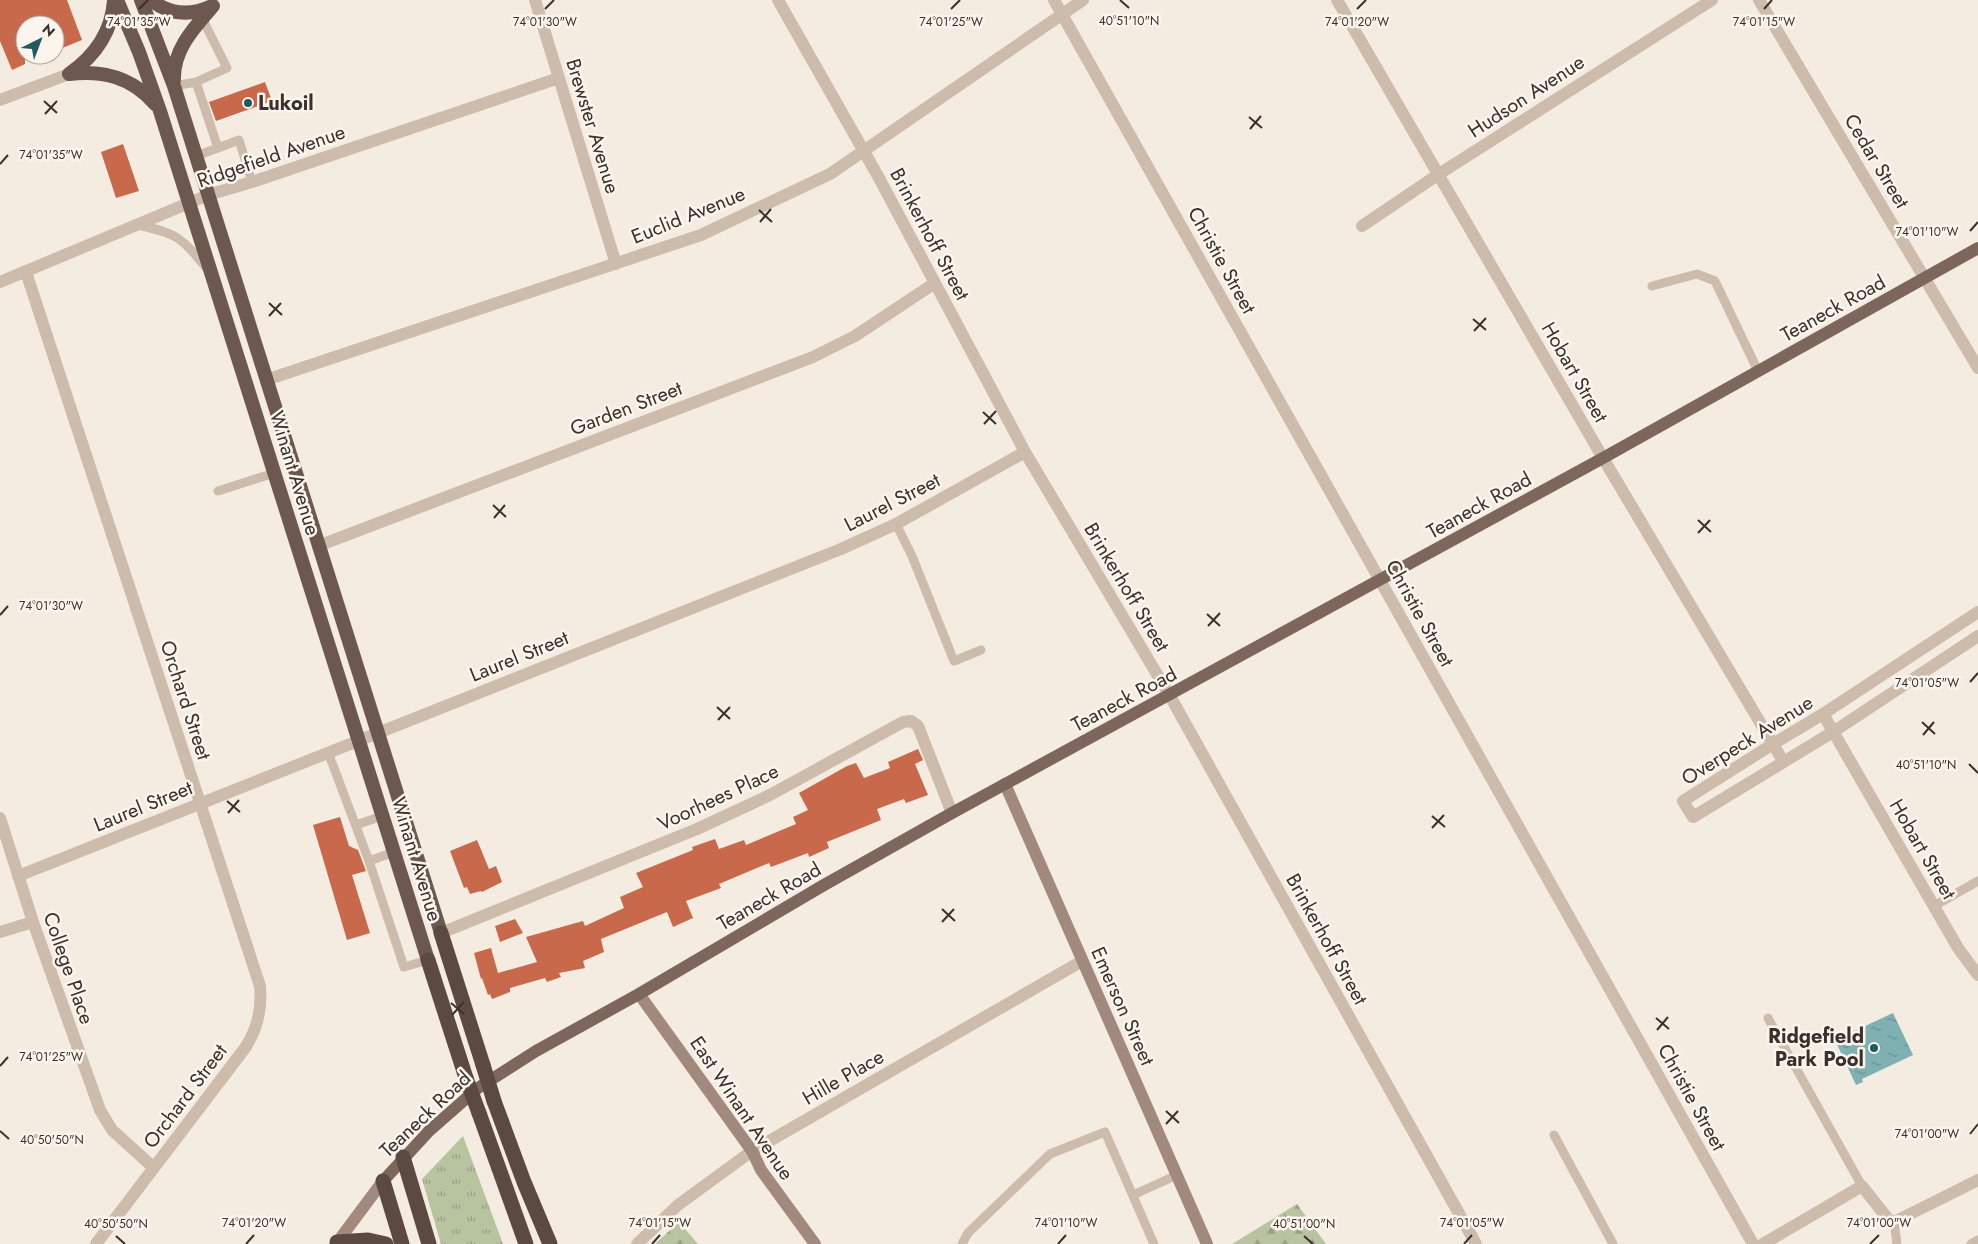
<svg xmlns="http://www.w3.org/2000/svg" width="1978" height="1244" font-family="Jost,sans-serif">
<defs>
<pattern id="grass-tufts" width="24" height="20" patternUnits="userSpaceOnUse" patternTransform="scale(1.25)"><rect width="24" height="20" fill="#b8c4a0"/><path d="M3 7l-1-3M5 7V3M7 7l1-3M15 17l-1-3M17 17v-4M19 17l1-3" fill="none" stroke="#97a083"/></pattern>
<pattern id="forest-firs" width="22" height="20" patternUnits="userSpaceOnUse" patternTransform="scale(1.25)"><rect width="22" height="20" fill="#b8c4a0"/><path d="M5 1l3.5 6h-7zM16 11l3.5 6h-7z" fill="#97a083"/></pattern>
<pattern id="water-ripples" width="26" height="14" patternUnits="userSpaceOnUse" patternTransform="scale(1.25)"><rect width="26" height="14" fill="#7fb0b2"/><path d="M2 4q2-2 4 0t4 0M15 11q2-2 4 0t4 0" fill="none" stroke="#699091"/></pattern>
</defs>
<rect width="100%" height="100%" fill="#f4ebe1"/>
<path fill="url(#grass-tufts)" d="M463 1136 503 1244H441L422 1179Z"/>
<path fill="url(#forest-firs)" d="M1297 1204 1326 1244H1232Z
M679 1222 698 1244H655Z"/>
<path fill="url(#water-ripples)" d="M1893 1013 1913 1055 1862 1079 1863 1082 1856 1085 1835 1040Z"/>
<path fill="#c8694b" d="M0 0H67L82 40 55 51V25H25V64L12 70 0 41Z
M265 82 272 101 216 121 209 102Z
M123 144 139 191 116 198 101 152Z
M918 749 923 760 915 764 928 795 906 803 904 799 877 809 881 820 827 842 829 848 809 857 808 853 771 867 769 863 719 884 721 888 686 901 693 918 673 927 667 912 601 939 604 952 583 961 585 968 559 973 561 977 547 982 545 978 510 988V992L492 999 490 994 488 995 482 978 481 979 474 953 491 948 498 973 537 962 526 937 583 921 585 926 624 908 620 897 643 887 636 873 693 850 692 847 715 839 719 849 744 840 746 845 796 824 793 817 808 810 799 793 847 766 856 763 864 778 890 768 888 762Z
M340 817 349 846 358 850 366 871 352 875 370 933 347 940 313 825Z
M477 840 489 869 496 866 502 882 482 892 481 891 470 894 467 887 464 888 450 851Z
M515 919 523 933 500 942 495 926Z"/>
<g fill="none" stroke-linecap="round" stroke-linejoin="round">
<path stroke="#cdbbac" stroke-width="9" d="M196 82 227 68 202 18
M174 86 196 82 218 148 196 156
M218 148 239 140 252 182
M138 225C179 234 181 237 207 269
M1652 286 1697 274 1715 281 1758 371
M218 491 274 473
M896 524 912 556 954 661 981 650
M328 752 369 861 404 967 428 960
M356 825 382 816
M369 861 394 852
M1934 906 1978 881
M1768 1018 1862 1186
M1554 1135 1613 1244
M1133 1195 1177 1175
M1894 1222 1897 1244
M962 1244 968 1233 1050 1154 1105 1132 1154 1244
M1971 1244 1978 1240"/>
<path stroke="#cdbbac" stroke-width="12" d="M535 0 616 264
M778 0 879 178 1025 452 1170 696 1476 1244
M1054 0 1753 1244
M1337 0 1603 458 1783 761
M1759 0 1978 368
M208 195 252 182 559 78
M1362 226 1439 174 1712 0
M26 272 260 986C262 1009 258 1028 245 1048L96 1244
M266 380 701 235 830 174 1083 0
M318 546 813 357 855 336 935 283
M1978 612 1823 714 1773 744 1683 801 1693 817 1833 732 1978 636
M1823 714 1958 948 1978 975
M0 818 33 922 100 1110 112 1130 154 1168
M18 876 841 549 896 524 1025 452
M0 932 33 922
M441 933 697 829 770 795 903 722 911 721 918 726 952 813
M637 1244 678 1205 752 1151 1082 961
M1763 1244 1862 1186 1888 1219 1894 1222 1978 1180"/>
<path stroke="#cdbbac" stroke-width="12" d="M0 100 69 74
M0 282 208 195"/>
<path stroke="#a18a7d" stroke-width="12" d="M1005 784 1207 1244
M639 994 752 1151 761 1170 815 1244
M336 1244 383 1181"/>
<path stroke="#7d675c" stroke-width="12" d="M383 1181 429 1131 478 1088 536 1051 639 994 824 885 952 813 1603 458 1978 248"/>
<path stroke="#6c584f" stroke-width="14" d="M117 0 139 52 160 111 428 960
M141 0 174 86 441 933
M151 0C170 15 191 16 212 6
M69 74C103 70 132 77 155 104
M69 74C95 56 112 31 114 0
M174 80C173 49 194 28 213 6"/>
<path stroke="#5c4a42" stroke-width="15" d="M441 933 483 1065
M428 960 466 1078
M494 1101 524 1182 550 1244
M479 1113 526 1244
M403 1157 429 1244
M383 1181 402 1244
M337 1242 368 1240 386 1244"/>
<path stroke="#5c4a42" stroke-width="15" d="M483 1065 494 1101
M466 1078 479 1113"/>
</g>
<path fill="none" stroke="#3b302b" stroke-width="2" d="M1120 0 1129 8M139 9 148 0M545 9 554 0M951 9 960 0M1357 9 1366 0M1764 9 1772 0M44 101 57 113M45 114 57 101M1249 117 1262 128M1250 129 1261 116M0 164 8 155M759 210 772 222M760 222 771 209M1970 231 1978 222M269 303 282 315M269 316 281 303M1473 319 1486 330M1474 331 1486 318M983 412 996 424M984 424 996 411M493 505 506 517M494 518 505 505M1698 520 1711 532M1698 533 1710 520M1207 614 1220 626M0 615 8 606M1208 626 1220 613M1970 682 1978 673M717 707 730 719M718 720 730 707M1922 722 1935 734M1923 735 1934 722M1969 764 1978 773M227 801 240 812M228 813 239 800M1432 816 1445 827M1432 828 1444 815M942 909 955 921M942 922 954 909M451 1003 464 1014M452 1015 464 1002M1656 1018 1669 1029M1657 1030 1668 1017M0 1066 8 1057M1166 1111 1179 1123M1166 1124 1178 1111M0 1131 9 1139M1970 1134 1978 1124M116 1236 125 1244M1304 1236 1313 1244M246 1244 254 1235M652 1244 660 1235M1058 1244 1066 1235M1464 1244 1472 1235M1870 1244 1879 1235"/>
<g fill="#1f5a5e" stroke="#fbf5ee" stroke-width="2">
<circle cx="248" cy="103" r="5"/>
<circle cx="1874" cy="1048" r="5"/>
</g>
<g text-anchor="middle" stroke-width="5" stroke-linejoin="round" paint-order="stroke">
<g font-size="20" fill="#3b302b" stroke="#fbf5ee">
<text transform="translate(1526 96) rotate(-33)" y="7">Hudson Avenue</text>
<text transform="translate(593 126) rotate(73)" y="7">Brewster Avenue</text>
<text transform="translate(271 156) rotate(-19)" y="7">Ridgefield Avenue</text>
<text transform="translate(1877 161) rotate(59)" y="7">Cedar Street</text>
<text transform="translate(688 215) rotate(-22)" y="7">Euclid Avenue</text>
<text transform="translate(930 234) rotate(62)" y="7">Brinkerhoff Street</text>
<text transform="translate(1222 260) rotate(61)" y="7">Christie Street</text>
<text transform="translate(1833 308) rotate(-29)" y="7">Teaneck Road</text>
<text transform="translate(1575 372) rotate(60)" y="7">Hobart Street</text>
<text transform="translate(626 408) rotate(-21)" y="7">Garden Street</text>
<text transform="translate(295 473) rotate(73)" y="7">Winant Avenue</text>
<text transform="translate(892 502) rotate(-27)" y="7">Laurel Street</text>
<text transform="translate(1479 505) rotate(-29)" y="7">Teaneck Road</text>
<text transform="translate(1127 587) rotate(59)" y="7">Brinkerhoff Street</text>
<text transform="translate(1420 613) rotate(61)" y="7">Christie Street</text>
<text transform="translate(519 656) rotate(-22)" y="7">Laurel Street</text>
<text transform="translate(1124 699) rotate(-28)" y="7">Teaneck Road</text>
<text transform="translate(186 700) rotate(72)" y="7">Orchard Street</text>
<text transform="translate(1747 740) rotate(-32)" y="7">Overpeck Avenue</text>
<text transform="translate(718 797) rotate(-25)" y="7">Voorhees Place</text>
<text transform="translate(143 806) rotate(-22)" y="7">Laurel Street</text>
<text transform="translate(1923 849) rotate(60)" y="7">Hobart Street</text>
<text transform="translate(417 859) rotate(73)" y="7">Winant Avenue</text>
<text transform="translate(769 896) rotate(-30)" y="7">Teaneck Road</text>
<text transform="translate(1327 939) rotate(61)" y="7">Brinkerhoff Street</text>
<text transform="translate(69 968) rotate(71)" y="7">College Place</text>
<text transform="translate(1123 1006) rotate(66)" y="7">Emerson Street</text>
<text transform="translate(843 1077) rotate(-30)" y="7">Hille Place</text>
<text transform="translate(185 1096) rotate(-53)" y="7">Orchard Street</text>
<text transform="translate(1692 1097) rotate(61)" y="7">Christie Street</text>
<text transform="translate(742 1108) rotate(56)" y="7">East Winant Avenue</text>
<text transform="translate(425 1114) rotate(-43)" y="7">Teaneck Road</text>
</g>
<g font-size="20" font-weight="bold" fill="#3b302b" stroke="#fbf5ee" text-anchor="start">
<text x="258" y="110">Lukoil</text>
<text x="1864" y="1043" text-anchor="end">Ridgefield<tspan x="1864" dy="23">Park Pool</tspan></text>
</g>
</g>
<g font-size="12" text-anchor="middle" fill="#3b302b" stroke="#fbf5ee" stroke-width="5" stroke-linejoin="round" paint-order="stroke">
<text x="1129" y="25">40°51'10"N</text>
<text x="139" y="26">74°01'35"W</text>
<text x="545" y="26">74°01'30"W</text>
<text x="951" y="26">74°01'25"W</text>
<text x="1357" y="26">74°01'20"W</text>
<text x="1764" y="26">74°01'15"W</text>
<text x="51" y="159">74°01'35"W</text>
<text x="1927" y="236">74°01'10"W</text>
<text x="51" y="610">74°01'30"W</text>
<text x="1927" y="687">74°01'05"W</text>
<text x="1926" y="769">40°51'10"N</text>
<text x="51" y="1061">74°01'25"W</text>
<text x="1927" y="1138">74°01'00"W</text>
<text x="52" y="1144">40°50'50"N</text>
<text x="254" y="1227">74°01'20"W</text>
<text x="660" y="1227">74°01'15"W</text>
<text x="1066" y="1227">74°01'10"W</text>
<text x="1472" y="1227">74°01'05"W</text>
<text x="1879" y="1227">74°01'00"W</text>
<text x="116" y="1228">40°50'50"N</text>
<text x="1304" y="1228">40°51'00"N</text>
</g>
<g transform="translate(40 40) rotate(42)"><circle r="24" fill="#fbf5ee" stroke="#aea6a0"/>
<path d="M0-4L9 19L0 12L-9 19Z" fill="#1f5a5e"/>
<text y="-8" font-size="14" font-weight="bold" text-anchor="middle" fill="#3b302b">N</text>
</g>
</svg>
